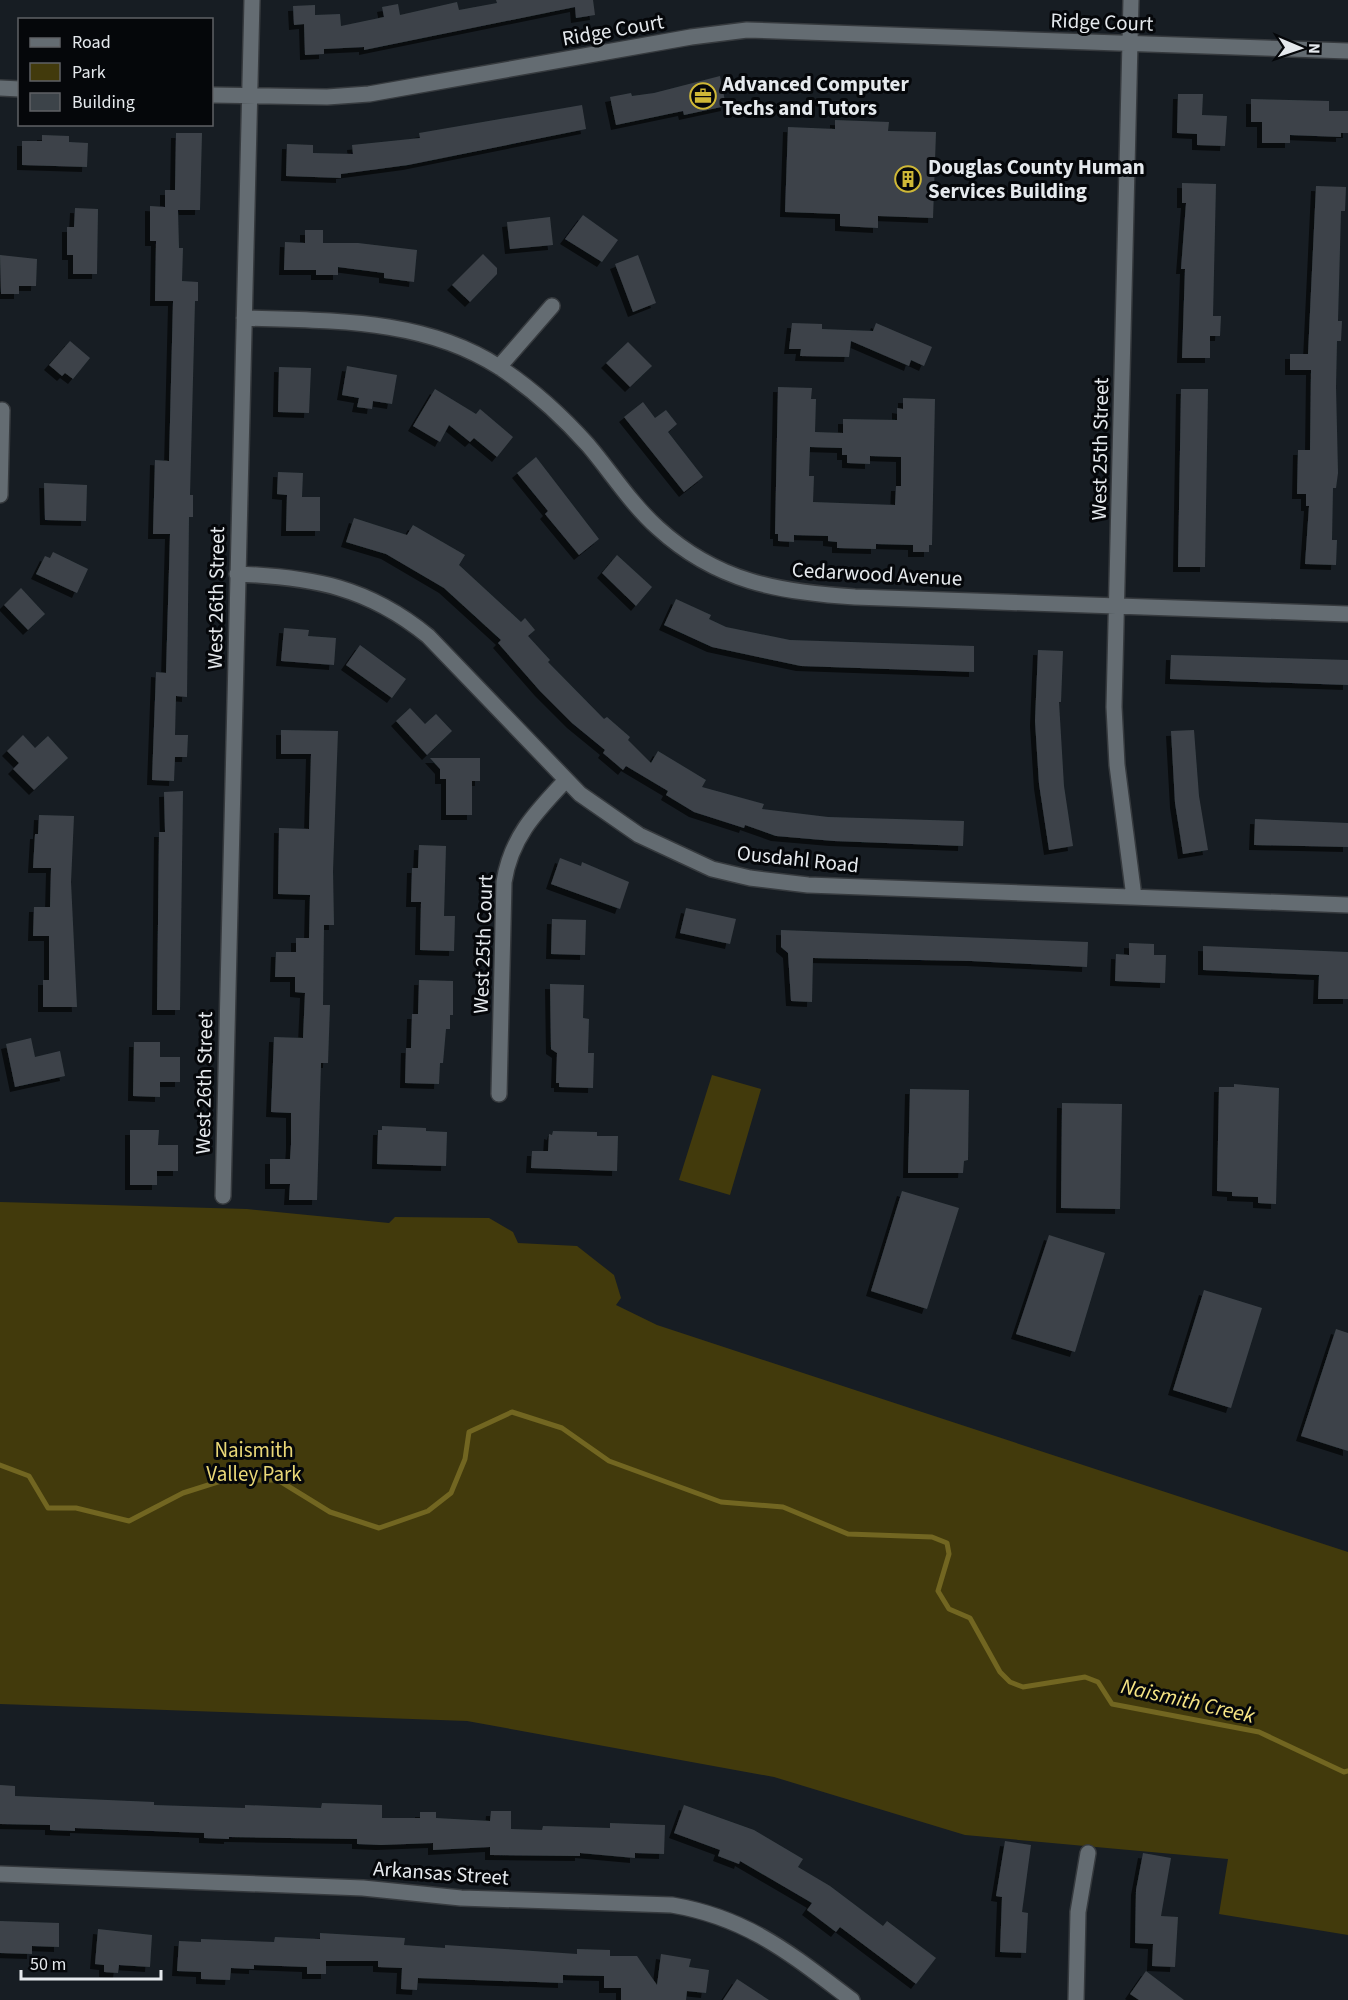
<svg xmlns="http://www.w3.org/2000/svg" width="1348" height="2000" font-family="'Source Sans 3',sans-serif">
<defs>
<filter id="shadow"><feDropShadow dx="-5" dy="5" stdDeviation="0" flood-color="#0009"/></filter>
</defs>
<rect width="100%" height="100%" fill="#171d23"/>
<path fill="#423a0c" d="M712 1075 761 1089 730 1195 679 1180Z
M0 1202 247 1209 389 1223 395 1217 489 1218 513 1232 518 1243 577 1246 614 1275 621 1298 616 1305 657 1325 1348 1552V1935L1219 1914 1228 1859 965 1835 774 1777 467 1721 0 1704Z"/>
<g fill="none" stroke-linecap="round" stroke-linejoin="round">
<path stroke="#726621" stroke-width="5" d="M0 1465 29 1476 48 1508H76L129 1521 183 1493 224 1480H278L330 1512 379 1528 428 1511 451 1493 465 1459 469 1432 512 1412 562 1428 609 1461 721 1502 783 1507 848 1534 932 1537 947 1543 949 1554 938 1591 949 1609 970 1618 1000 1672 1010 1682 1023 1687 1085 1677 1098 1682 1112 1704 1259 1732 1344 1772 1348 1771"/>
</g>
<path fill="#3c4349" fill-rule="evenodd" filter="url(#shadow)" d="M496 0H593L595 15 576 18 575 7 364 50V47L324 49V54L305 55 304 24 294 25 293 6 315 5V15L340 14 341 26 384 17 382 7 398 4 400 15 457 2 459 10 497 3Z
M720 76 726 106 684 115 683 111 616 125 610 97 631 93 632 96 654 93Z
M1178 94H1203L1202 115 1227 116 1225 146 1197 145V134L1177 133Z
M1251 99 1329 101V111H1348V133H1341V137L1290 135V143H1262V122H1251Z
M582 105 586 129 408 165 341 174V178L286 176 287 144 313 145V153L353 154 352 145 420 138 419 133Z
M835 120 889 122 888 131 936 132 933 218 878 216V228L840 226V214L785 212 788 127 835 129Z
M176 133H202L200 210H178L179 248H183L182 281 198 282V301H195L190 495H193V517H189L187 697 176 696 175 735H188L187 757H175L174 781 152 780 156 672 166 673 170 534H153L155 460 169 461 173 301H155L156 241H150V206L165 207V190H175Z
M42 135 69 136V142L88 143 87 167 22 165V141H42Z
M1182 183 1216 184 1213 316H1221L1220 336H1210V358H1182L1185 269H1181L1186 203H1182Z
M1316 186 1346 187 1345 211H1341L1338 321H1342L1341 341H1337L1336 387 1338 473 1336 488H1333L1332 540H1337L1336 565 1305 564 1309 506H1306V494H1297L1298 450H1310L1311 370H1290V354H1308Z
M75 208 98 209 97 274H73V255H67V227H74Z
M583 215 618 240 602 262 565 239Z
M550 217 553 245 510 249 507 222Z
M305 230H323V243H358L417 250 414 282 384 278V273L338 267V275H316V270H284L285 242 305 243Z
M483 254 497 268V274L470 302 452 285Z
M0 255 37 259 36 286H19V294H1Z
M638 255 656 303 633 312 615 264Z
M792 323 822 324V329L873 331 876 323 932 347 924 366 911 360 909 366 851 341 849 357 800 356 801 349H789Z
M70 341 90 358 73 379 65 373 62 376 49 365Z
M628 342 652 366 630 387 606 363Z
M347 366 397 375 392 404 373 401 372 409 357 407 359 398 342 395Z
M279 367 311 368 309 413 278 412Z
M778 387 812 388 811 399H816L815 432 843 433V419L897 420V408L903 409V398L935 399 932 545H929V552H913V545L876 544V549L837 548V542L828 541V536L794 535V542L778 541V534H775ZM810 447 842 448V455H847V463L870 464V456L901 457V486H896L895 505 813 502 814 476H809Z
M435 389 476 414 480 409 513 437 497 457 474 438 470 442 449 425 440 442 413 426Z
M1181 389H1208L1205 567H1178Z
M643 402 655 418 666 410 677 424 668 432 703 477 684 492 624 417Z
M536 457 599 539 579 555 545 514 548 511 517 473Z
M278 472 303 473 302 497H320V531H286L287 495 277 494Z
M44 483 87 485 86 521 45 520Z
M354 518 407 535 413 525 465 555 459 565 521 622 525 618 535 630 528 636 550 660 548 662 604 719 607 717 630 737 628 740 651 763 658 751 706 780 702 787 764 804 762 809 828 817 964 821 963 846 834 841 776 836 745 825 744 828 694 812 666 795 668 791 626 766 623 770 603 753 605 750 572 723 540 691 498 643 501 640 444 588 386 554 346 542Z
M53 552 88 569 77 593 36 574 45 556 50 558Z
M617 555 652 587 636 606 602 573Z
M21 588 45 614 28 630 4 605Z
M676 599 711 615 709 619 726 627 790 640 974 646V672L801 666 712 647 664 625Z
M284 628 309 630 308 636 336 638 334 665 281 661Z
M360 645 406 679 392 698 346 665Z
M1038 650 1063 651 1061 702H1059L1064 786 1073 846 1049 850 1039 784 1035 721Z
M1171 655 1348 660V685L1170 679Z
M410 708 425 724 436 714 452 731 427 755 396 721Z
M281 730 338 731 333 871 334 925H324L323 1005H330L328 1063H321L317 1200H289L290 1184H270V1159H290L291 1144V1113L271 1112 274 1037 303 1038 305 993 295 992V977H275L276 952H296V938H309L310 895 278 894 279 828 309 829 311 754H281Z
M1194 730 1199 796 1208 850 1183 854 1175 803 1171 731Z
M23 735 35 748 48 736 68 758 34 790 13 769 19 763 7 751Z
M430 758H480V781H472V815H446V779H440V769Z
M183 791 180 1010H157L159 832H165L164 792Z
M39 815 74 816 71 882 77 1007H43V980H49V936H33L34 907H50L51 868H33L35 834H38Z
M1255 819 1348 823V847L1254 845Z
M419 845 446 846 444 916H455L454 951 420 950 421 902H411L412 868H418Z
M560 858 581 866 582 862 629 882 620 909 551 884Z
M686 908 736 919 730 944 680 933Z
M552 919 586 920 585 955 551 954Z
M781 930 1088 942 1087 967 971 961 813 958 812 1002 791 1001 788 953 781 947Z
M1129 943 1154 944V955H1166L1165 983 1115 981 1116 954 1129 955Z
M1203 946 1348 952V999H1318L1319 975 1203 970Z
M419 980 453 981V1015H450V1029H446L443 1063H440L439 1084 405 1083 406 1048H411L412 1014H418Z
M550 984 584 985 583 1018 589 1019 588 1053H594L593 1088 559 1087V1083H556L557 1053 551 1049Z
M31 1038 35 1057 60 1051 65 1076 15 1087 6 1044Z
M134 1042H160V1057H180V1082H160V1097L133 1096Z
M1234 1084 1279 1088 1276 1204 1258 1203V1197L1232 1196V1192L1217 1191 1219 1087H1234Z
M910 1089 969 1090 968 1160 964 1161 963 1173H908Z
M1062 1103 1122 1104 1120 1209 1061 1208Z
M382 1126 426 1128V1131L447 1132 446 1166 377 1164 378 1130H382Z
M130 1130H159L158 1145H178V1171H157V1185H130Z
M553 1131 597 1132V1136H618L617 1171 531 1168 532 1151H548L549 1134 552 1135Z
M902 1191 959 1208 927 1309 871 1291Z
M1049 1235 1105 1253 1075 1352 1016 1334Z
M1204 1290 1262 1308 1231 1408 1173 1390Z
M1336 1329 1348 1333V1451L1301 1436Z
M0 1785 15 1786V1796L154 1802V1805L245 1808V1805L321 1808 322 1803 382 1805V1818H420V1812H436V1818L490 1821 491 1811H511V1829L542 1830 543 1826 610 1828V1823L665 1825 664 1854 635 1853V1858L580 1853V1856L490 1855V1847L433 1850V1843L381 1845 357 1844V1839L229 1837V1839L204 1838V1833L75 1828V1831L50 1830V1825L0 1824Z
M684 1805 754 1830 803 1859 798 1867 830 1886 883 1926 887 1921 936 1958 916 1984 840 1927 836 1932 807 1910 812 1903 740 1861 739 1864 718 1856 720 1850 674 1833Z
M1005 1841 1031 1845 1022 1912 1028 1913 1026 1953 1000 1952 1002 1897 996 1896Z
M1143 1853 1171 1858 1161 1916 1178 1917 1175 1967 1152 1966 1153 1944 1135 1943 1136 1890Z
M0 1921 59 1923V1947L32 1946V1954L0 1953Z
M98 1929 152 1935 150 1967 119 1965 118 1973 104 1972V1965L95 1964Z
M320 1933 405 1938 404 1945 445 1948V1945L577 1954V1949L610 1950V1956H637L657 1985 661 1954 691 1959 689 1967 709 1970 706 1993 687 1991 686 2000H621V1988H604V1976L563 1975V1983L418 1978 417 1990 401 1989 402 1968 378 1967V1961H326V1974H307V1967L254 1965V1969L231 1968 230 1980 201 1979V1972L177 1971 179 1941 201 1942V1939L274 1942 275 1937 320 1939Z
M1146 1971 1184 2000H1139L1130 1994Z
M737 1979 769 2000H723Z"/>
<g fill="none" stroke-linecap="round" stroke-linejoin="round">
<g stroke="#363a3e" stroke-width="18">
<path id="street" d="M1131 0 1114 707 1117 765 1134 897
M0 88 20 89
M212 95 327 97 369 94 691 37 747 30 1348 51
M244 318C331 321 423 318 499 367 531 388 562 416 588 445 611 472 631 504 658 528 717 582 779 592 855 597L1348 614
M499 367 552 306
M0 495 2 410
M237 574C313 577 368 587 428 636L580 794 639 835 712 869 750 878 808 885 1348 905
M499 1094 504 882C511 837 536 812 566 780
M223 1196 252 0
M0 1874 363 1888 461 1898 672 1905C749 1918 792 1955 852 2000
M1076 2000 1078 1912 1088 1853"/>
</g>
<use href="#street" stroke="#646c72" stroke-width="15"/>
</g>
<defs>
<g id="office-ring" transform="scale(1.35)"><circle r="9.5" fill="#05070a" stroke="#cfb837" stroke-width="1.5"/><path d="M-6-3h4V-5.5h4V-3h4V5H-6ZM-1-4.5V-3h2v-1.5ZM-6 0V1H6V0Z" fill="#cfb837"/></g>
<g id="building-ring" transform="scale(1.35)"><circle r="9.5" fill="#05070a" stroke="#cfb837" stroke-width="1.5"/><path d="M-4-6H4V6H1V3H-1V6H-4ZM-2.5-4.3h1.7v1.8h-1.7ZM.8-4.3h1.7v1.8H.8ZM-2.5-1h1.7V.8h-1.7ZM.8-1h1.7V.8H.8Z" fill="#cfb837"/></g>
</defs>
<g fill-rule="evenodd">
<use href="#office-ring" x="703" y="96"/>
<use href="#building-ring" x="908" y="179"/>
</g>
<g text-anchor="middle" stroke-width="6" stroke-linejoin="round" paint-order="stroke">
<g font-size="21" fill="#e5e9ed" stroke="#05070a">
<text transform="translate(1102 22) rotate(2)" y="7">Ridge Court</text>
<text transform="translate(613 30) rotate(-10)" y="7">Ridge Court</text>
<text transform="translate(1100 449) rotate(-89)" y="7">West 25th Street</text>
<text transform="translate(877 574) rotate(3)" y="7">Cedarwood Avenue</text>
<text transform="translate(216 598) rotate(-89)" y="7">West 26th Street</text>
<text transform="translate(798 859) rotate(6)" y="7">Ousdahl Road</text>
<text transform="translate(483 944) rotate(-88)" y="7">West 25th Court</text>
<text transform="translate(204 1083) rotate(-89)" y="7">West 26th Street</text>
<text transform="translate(441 1873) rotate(4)" y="7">Arkansas Street</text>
</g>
<g font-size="21" font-weight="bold" fill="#e5e9ed" stroke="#05070a" text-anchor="start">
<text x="722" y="91">Advanced Computer<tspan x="722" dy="24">Techs and Tutors</tspan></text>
<text x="928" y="174">Douglas County Human<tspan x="928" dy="24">Services Building</tspan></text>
</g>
<g font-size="21" fill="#e9d777" stroke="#05070a">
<text x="254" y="1457">Naismith<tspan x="254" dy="24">Valley Park</tspan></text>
</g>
<g font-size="22" font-style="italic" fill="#f7e585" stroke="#05070a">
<text transform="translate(1188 1700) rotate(13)" y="8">Naismith Creek</text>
</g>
</g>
<rect x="18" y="18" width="195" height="108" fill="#05070a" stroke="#5f6165" stroke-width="1.5"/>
<rect x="30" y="38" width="30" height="9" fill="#646c72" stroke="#5f6165" stroke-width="1.5"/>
<text x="72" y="48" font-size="18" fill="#e5e9ed">Road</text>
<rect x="30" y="63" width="30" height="18" fill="#423a0c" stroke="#5f6165" stroke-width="1.5"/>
<text x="72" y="78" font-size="18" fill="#e5e9ed">Park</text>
<rect x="30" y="93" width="30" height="18" fill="#3c4349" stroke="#5f6165" stroke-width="1.5"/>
<text x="72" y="108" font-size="18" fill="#e5e9ed">Building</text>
<g transform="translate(1300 48) rotate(92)" stroke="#05070a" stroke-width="4.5" paint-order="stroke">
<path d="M0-4.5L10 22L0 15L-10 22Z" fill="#e5e9ed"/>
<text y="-9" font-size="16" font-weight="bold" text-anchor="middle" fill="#e5e9ed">N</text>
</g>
<path d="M21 1970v9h140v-9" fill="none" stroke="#e5e9ed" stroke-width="3"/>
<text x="30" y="1970" font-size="18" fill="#e5e9ed" stroke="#05070a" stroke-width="4.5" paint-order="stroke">50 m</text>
</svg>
